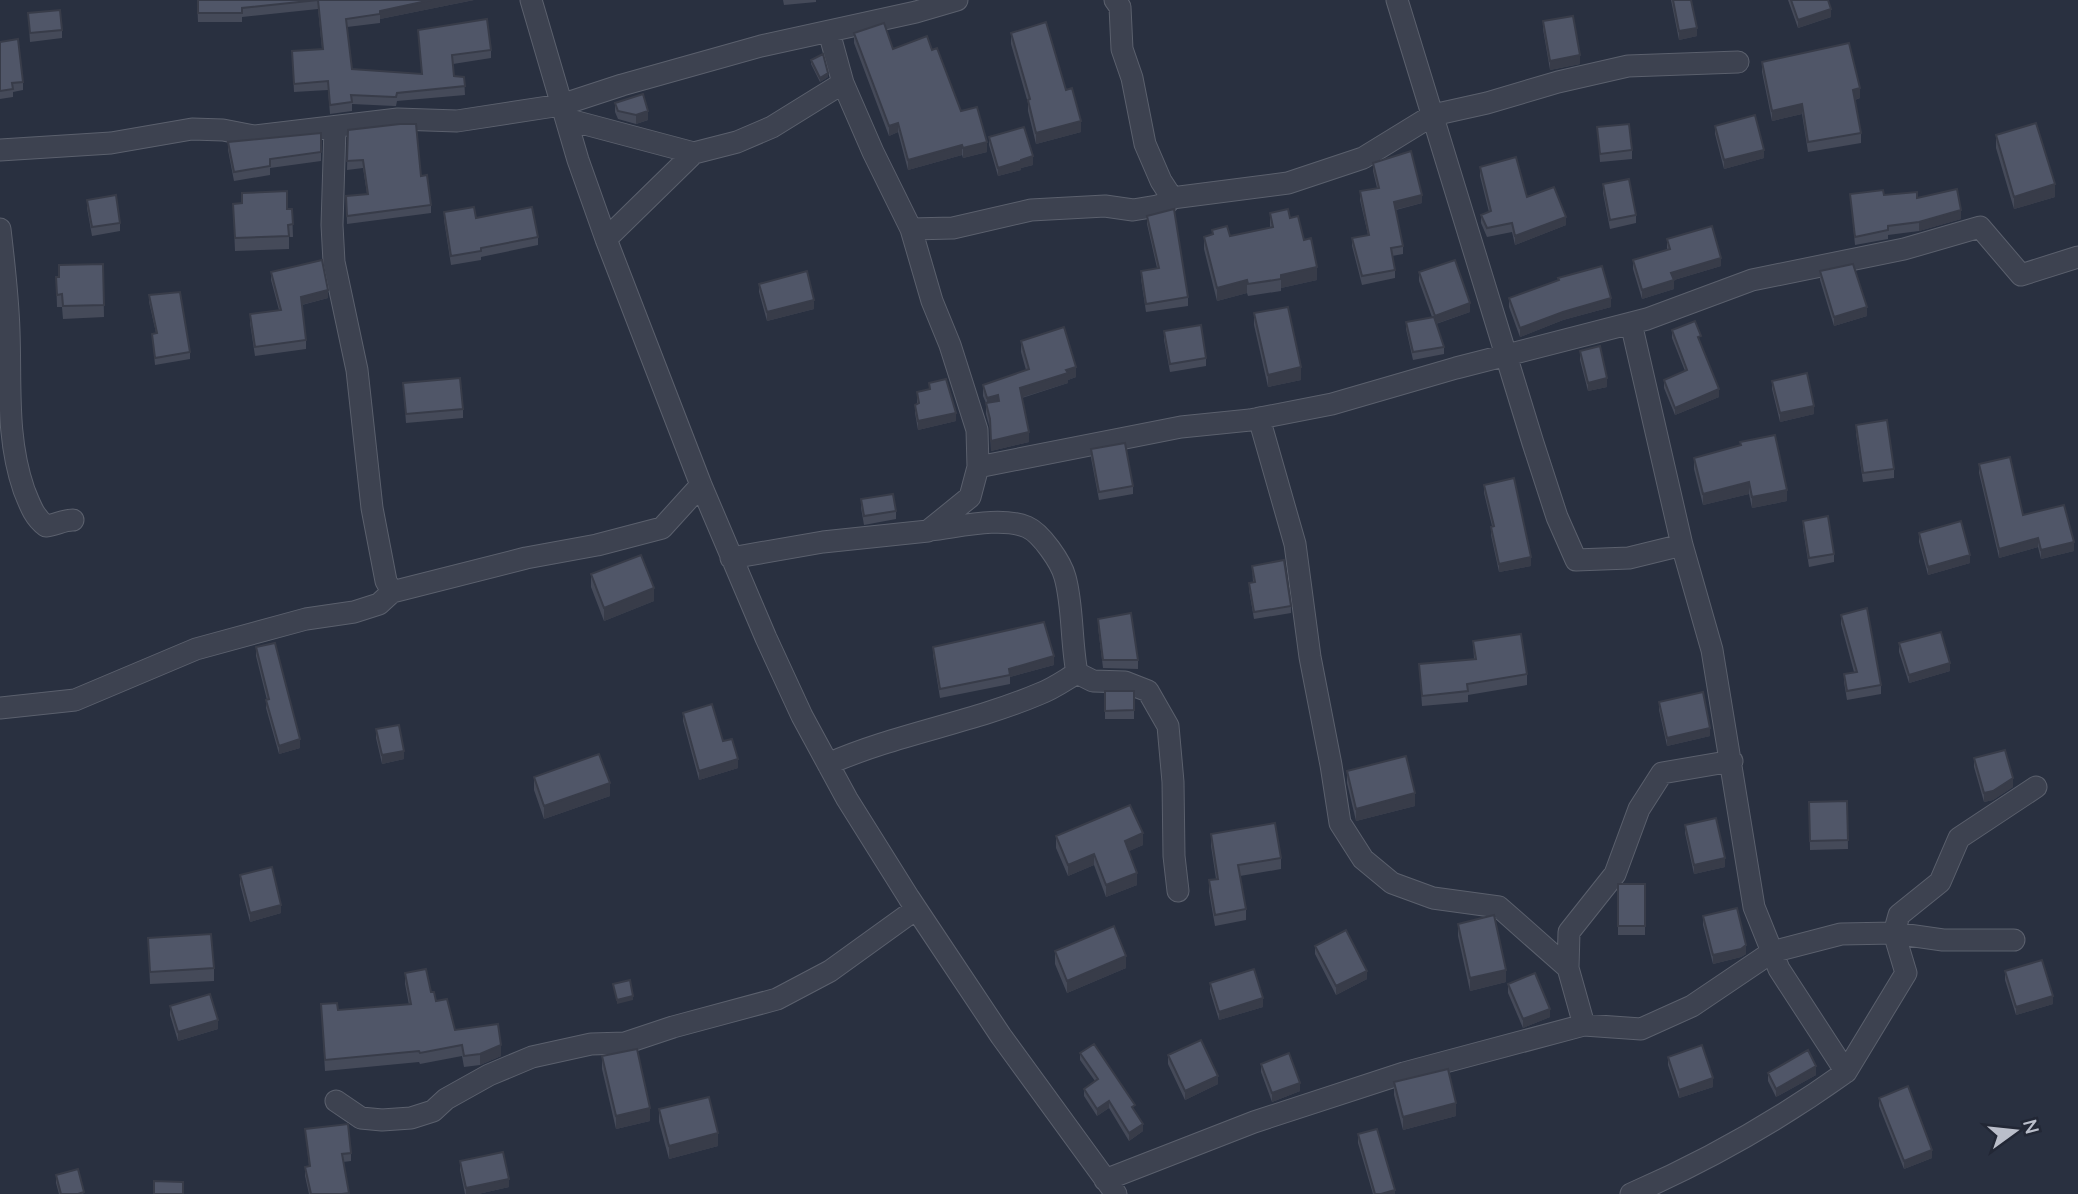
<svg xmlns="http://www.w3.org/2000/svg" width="2078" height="1194" font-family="'Nunito Sans',sans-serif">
<rect width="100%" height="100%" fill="#293040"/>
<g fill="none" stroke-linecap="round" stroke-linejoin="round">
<g stroke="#5b606d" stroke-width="23">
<path id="minor" d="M531 0 578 160 606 239 701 485 766 638 802 716 847 799 909 898 1001 1036 1116 1194
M1397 0 1533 443 1557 517 1576 560 1629 558 1682 545
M843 83 873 152 911 229 953 228 1031 210 1105 206 1133 210 1157 206 1167 203 1172 198 1161 181 1145 144 1132 78 1122 49 1120 7 1115 0
M566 119 694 153
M335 127 332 225 334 262 357 370 372 508 386 581 392 592
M0 150 111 143 192 129 223 130 254 136 398 119 457 121 561 105 622 85 761 46 916 12 957 0
M1172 198 1288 183 1363 158 1433 115 1487 103 1558 82 1628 66 1738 62
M0 229C4 263 8 297 9 331 11 385 6 438 24 490 30 505 34 517 46 526 56 525 63 520 73 520
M911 229 932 301 950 345 977 430 978 467
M606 239 694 153 737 142 772 127 843 83 829 32
M1259 418 1295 544 1310 657 1331 765 1340 823 1363 859 1392 883 1433 898 1499 907 1568 968
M930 530C958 527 1001 516 1027 527 1041 533 1061 562 1065 577 1073 605 1071 642 1077 673L1093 681 1125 682 1148 691 1168 726 1173 782 1174 856 1178 891
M731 558 823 542 928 531 970 497 978 467 1181 427 1250 420 1332 404 1456 368 1647 319 1752 280 1904 249 1980 227 2021 275 2078 257
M0 708 75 700 196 649 306 619 354 612 379 604 392 592 526 558 597 545 662 528 701 485
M1732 761 1662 773 1639 809 1615 874 1569 932 1568 968 1584 1025 1641 1029 1692 1006 1772 952 1841 934 1894 933 1899 915 1940 882 1959 838 2036 787
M828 764C896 734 971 723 1039 694 1053 689 1065 680 1077 673
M1846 1072 1906 973 1894 933 1943 940H2014
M336 1101 361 1118 382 1120 411 1118 433 1111 446 1099 489 1075 532 1057 591 1044 625 1043 673 1027 777 999 830 971 916 909
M1105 1180 1254 1122 1404 1073 1584 1025
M1631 1194C1707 1161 1779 1120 1846 1072L1779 969 1754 907 1712 650 1682 545 1631 323"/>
</g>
<use href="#minor" stroke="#3d4250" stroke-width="21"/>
</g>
<path fill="#454a59" d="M197 0H474L380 19V23L347 27 352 69 422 74 418 30 491 50V58L453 64 454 76 464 77 465 95 397 101 396 106H394L352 104V111L330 114 328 90 294 92 292 51 322 49 318 9 242 17V22H198Z
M783 0H816V2L784 5Z
M1671 0H1691L1697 36 1679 40Z
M1788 0H1828L1831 17 1798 28Z
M28 13 62 30V38L30 42Z
M1543 21 1580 64 1550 70 1543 29Z
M854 33 893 49 932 50 961 111 987 152 963 158 962 155 908 170 898 132 889 136 854 43Z
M1011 33 1066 90 1081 132 1036 144 1028 111V103L1011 44Z
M0 42 23 82V90L13 92V97L0 99Z
M811 60 828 77 820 82 811 64Z
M1762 62 1860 98 1855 100 1861 133V143L1808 152 1802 114 1772 121 1762 72Z
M615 103 648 120 636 124 618 119 615 112Z
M1715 126 1764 158 1724 169 1715 134Z
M1597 127 1632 150V159L1600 162Z
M348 130 421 176 431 205V213L347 224 346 196 367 194 363 168 347 170Z
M321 133V161L270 168V175L234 181 228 150V142Z
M1996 135 2055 197 2014 209 1996 148Z
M989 137 1033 165 1021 168V170L998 176 989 145Z
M1373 163 1422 203 1396 210 1403 246V254L1392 256 1395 270V278L1362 285 1352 246V238L1368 235 1360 200V191L1377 188 1373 171Z
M1480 167 1527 197 1566 225 1515 245 1512 232 1487 237 1481 223V215L1489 212 1480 176Z
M1603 184 1636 215V223L1610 229 1603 193Z
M1850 194 1917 198 1961 219 1919 231 1888 235V239L1855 245Z
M87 200 120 223V231L92 236 87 208Z
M242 203 292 209 293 237H289V249L235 251 233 204Z
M444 212 476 218 538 237V245L481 257V260L451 265 444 220Z
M1270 213 1290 218 1304 240 1317 280 1281 288V291L1248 296 1247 293 1217 301 1204 249V237L1212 234V230L1230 236 1270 227Z
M1147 216 1188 297V306L1146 312 1141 279V271L1157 268 1147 224Z
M1667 239 1721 266 1674 280V289L1642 299 1633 269V260L1667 250Z
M103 264 104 317 63 319 62 307H57L56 277Z
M1820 271 1867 316 1834 326 1820 280Z
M271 272 328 298 302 305 306 340V349L255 356 250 323V314L279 310 271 280Z
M1419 272 1470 312 1436 324 1444 347V354L1413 360 1406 329V322L1432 317 1419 281Z
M1558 278 1611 307 1563 320 1520 337 1509 307V298L1558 280Z
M759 284 814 309 767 321 759 292Z
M149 295 190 352V359L155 365 152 334 156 333 149 302Z
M1254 313 1301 380 1268 387 1254 325Z
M1672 330 1701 344 1719 397 1675 415 1664 388V380L1685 371 1672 338Z
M1164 331 1206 358V366L1170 372 1164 340Z
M1021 341 1076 377 1068 380V383L1022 398 1029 442 991 451 990 429 986 414V403L983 396V385L1026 370 1021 352Z
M1580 351 1607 387 1588 391 1580 360Z
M1772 381 1814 414 1780 422 1772 389Z
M403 383 463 409V418L406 423Z
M929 383 956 421 918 430 915 413V405L917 404V392L929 389Z
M1856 425 1894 469V478L1863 482 1856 434Z
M1740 442 1787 501 1752 508 1749 494 1703 505 1694 469V458L1740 445Z
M1091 449 1133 486V494L1099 500 1091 458Z
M1979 464 2023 515 2074 551 2041 559 2038 547 1999 558 1979 473Z
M1484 485 1531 566 1499 572 1491 535 1492 526 1484 493Z
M861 499 896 511V519L864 525 861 508Z
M1803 521 1834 554V562L1809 567 1803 529Z
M1919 533 1970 563 1928 575 1919 542Z
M1252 566 1291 606V613L1254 619 1249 590V583L1253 582Z
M591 574 654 601 604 621 591 587Z
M1841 615 1881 685V694L1847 700 1844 682V674L1854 672 1841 624Z
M1098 619 1138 660V669L1103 668 1098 627Z
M1473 641 1527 674V685L1468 695V702L1422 706 1419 664 1474 659Z
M1899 643 1950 671 1909 683 1899 652Z
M256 647 300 748 279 754 266 708 267 700 256 656Z
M933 647 1054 665 1010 677V684L940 698 933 655Z
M1105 691H1134V719H1105Z
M1659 702 1710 736 1667 746 1659 710Z
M683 713 723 741 738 768 699 780 683 721Z
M376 729 404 759 382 764 376 738Z
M1974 758 2013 787 1993 800 1984 802 1974 767Z
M1347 771 1415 806 1356 821 1347 783Z
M534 777 610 796 544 819 534 790Z
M1847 801 1848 849 1810 850 1809 802Z
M1685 825 1725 867 1694 874 1685 833Z
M1211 834 1281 858V869L1240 876 1246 909V920L1215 926 1209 892V880L1216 879 1211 846Z
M1056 836 1143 845 1129 851 1137 885 1106 897 1094 865 1068 876 1056 848Z
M240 875 281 913 250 922 240 884Z
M1618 884H1645V935H1618Z
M1703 916 1746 954 1741 957 1713 964 1703 925Z
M1458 924 1506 982 1470 991 1458 936Z
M148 938 214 968V981L150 984Z
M1315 946 1367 979 1336 995 1315 954Z
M1055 951 1126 968 1067 993 1055 964Z
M2005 971 2053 1004 2016 1015 2005 980Z
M405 973 431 992 455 1030 501 1056 480 1065 464 1067 462 1056 420 1064 419 1062 325 1071 321 1004 338 1010 409 1005 405 984Z
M1210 983 1263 1007 1219 1020 1210 991Z
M1508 984 1550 1017 1523 1028 1508 993Z
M170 1006 218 1029 178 1041 170 1015Z
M1080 1053 1143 1131 1129 1141 1109 1108 1097 1116 1084 1096V1089L1095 1081 1080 1060Z
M1168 1055 1218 1084 1185 1100 1168 1064Z
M602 1056 650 1121 616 1129 602 1069Z
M1668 1057 1713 1087 1679 1098 1668 1065Z
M1261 1064 1300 1091 1272 1102 1261 1072Z
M1768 1073 1816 1075 1776 1097 1768 1081Z
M1394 1082 1456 1116 1403 1130 1394 1095Z
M1879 1098 1932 1158 1904 1169 1879 1106Z
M659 1109 718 1146 669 1159 659 1122Z
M305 1129 351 1153V1161L343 1162 349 1194H309L305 1176V1167L309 1166Z
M1358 1134 1395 1194H1373L1358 1143Z
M460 1161 509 1187 478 1194H465L460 1170Z
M56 1175 84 1194H59L56 1183Z"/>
<path fill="#383c49" d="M431 0H474L380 19V11Z
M1831 9V17L1798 28V20Z
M1697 28V36L1679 40V31Z
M1580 55V64L1550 70V61Z
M828 73V77L820 82V78Z
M1860 88V98L1853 100V90Z
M1802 104V114L1772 121V111Z
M648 111V120L636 124V115Z
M1081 121V132L1036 144V133Z
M898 123V132L889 136V126Z
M987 142V152L963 158V148Z
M962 145V155L908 170V160Z
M1764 150V158L1724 169V160Z
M1033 156V165L1021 168V170L998 176V168Z
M2055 184V197L2014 209V197Z
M1422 195V203L1394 210V202Z
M1961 210V219L1919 231V222Z
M1566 217V225L1515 245V236Z
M1721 258V266L1674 280V289L1642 299V290L1671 273Z
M1317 267V280L1281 288V275Z
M1247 280V293L1217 301V288Z
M328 290V298L301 305V297Z
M1611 298V307L1563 320 1520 337V328L1563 312Z
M814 300V309L767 321V312Z
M1470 303V312L1435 324V316Z
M1867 307V316L1834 326V317Z
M1076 367V377L1068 380V383L1020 398V388Z
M1301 367V380L1268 387V375Z
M1607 378V387L1588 391V383Z
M1719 389V397L1675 415V408Z
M998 395V405L987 409V398Z
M1814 406V414L1780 422V413Z
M956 413V421L918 430V421Z
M1029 432V442L991 451V441Z
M1749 482V494L1703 505V494Z
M1787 490V501L1752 508V497Z
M2038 538V547L1999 558V549Z
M2074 542V551L2041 559V550Z
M1970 555V563L1928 575V567Z
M1531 557V566L1499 572V564Z
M654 588V601L604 621V608Z
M1054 656V665L1010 677 1009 669Z
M1950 663V671L1909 683V675Z
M1710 728V736L1667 746V738Z
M300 739V748L279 754V746Z
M404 751V759L382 764V755Z
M738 759V768L699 780V771Z
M2013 778V787L1993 800 1984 802V793Z
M610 783V796L544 819V806Z
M1415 793V806L1356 821V809Z
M1143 833V845L1125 853V841Z
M1094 854V865L1068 876V865Z
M1725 858V867L1694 874V865Z
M1137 873V885L1106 897V885Z
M281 905V913L250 922V913Z
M1746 945V954L1741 957 1713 964V955Z
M1126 956V968L1067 993V981Z
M1506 970V982L1470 991V978Z
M1367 971V979L1336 995V986Z
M633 996V1000L617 1004V1000Z
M2053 996V1004L2016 1015V1007Z
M1263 998V1007L1219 1020V1012Z
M1550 1009V1017L1523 1028V1019Z
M218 1020V1029L178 1041V1032Z
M501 1045V1056L480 1065V1054Z
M1816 1066V1075L1776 1097V1089Z
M1218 1076V1084L1185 1100V1091Z
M1713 1078V1087L1679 1098V1090Z
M1300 1083V1091L1272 1102V1093Z
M1109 1101V1108L1097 1116V1109Z
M1456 1103V1116L1403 1130V1117Z
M650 1108V1121L616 1129V1116Z
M1143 1124V1131L1129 1141V1133Z
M718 1133V1146L669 1159V1146Z
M1932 1150V1158L1904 1169V1161Z
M509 1179V1187L478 1194H466V1188Z
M1395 1190V1194H1381Z"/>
<path fill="#505668" stroke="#383c49" stroke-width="2" d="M198 0H431L380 11V14L346 19 352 69 422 74 418 30 487 19 491 50 452 55 454 76 464 77 465 86 397 93 396 97H394L351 95 352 102 330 105 328 81 294 84 292 51 323 49 318 0 242 8V13H198Z
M1673 0H1691L1697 28 1679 31Z
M1791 0H1828L1831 9 1798 20Z
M60 10 62 30 30 33 28 13Z
M1573 16 1580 55 1550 61 1543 21Z
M1046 22 1066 90 1072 88 1081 121 1036 133 1028 100 1030 99 1011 33Z
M884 23 893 49 927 36 932 50 937 48 961 111 977 107 987 142 963 148 962 145 908 160 898 123 889 126 854 33Z
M18 39 23 82 12 83 13 89 0 91V42Z
M1849 43 1860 88 1853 90 1861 133 1808 142 1802 104 1772 111 1762 62Z
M823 54 828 73 820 78 811 60Z
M643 94 648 111 636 115 618 111 615 103Z
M1755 115 1764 150 1724 160 1715 126Z
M2036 123 2055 184 2014 197 1996 135Z
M400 124H416L421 176 427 175 431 205 347 216 346 196 368 194 363 160 347 161 348 130Z
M1629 124 1632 150 1600 154 1597 127Z
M1024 127 1033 156 1021 160V161L998 168 989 137Z
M321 133V152L270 159V166L234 172 228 142Z
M1411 151 1422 195 1394 202 1403 246 1391 248 1395 270 1362 276 1352 238 1369 235 1360 191 1379 188 1373 163Z
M1516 157 1527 197 1554 187 1566 217 1515 236 1512 223 1487 228 1481 215 1491 211 1480 167Z
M1629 179 1636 215 1610 220 1603 184Z
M1957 189 1961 210 1919 222 1888 226V230L1855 237 1850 194 1883 190 1884 195 1917 192V198Z
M287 191V209H292L293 224 288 225 289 236 235 238 233 204 242 203V193Z
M116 195 120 223 92 227 87 200Z
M474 207 476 218 532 207 538 237 481 248V251L451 256 444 212Z
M1174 209 1188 297 1146 304 1141 271 1159 268 1147 216Z
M1288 209 1290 218 1298 216 1304 240 1311 238 1317 267 1281 275V279L1248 284 1247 280 1217 288 1204 237 1213 234 1212 230 1227 226 1230 236 1273 227 1270 213Z
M1712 226 1721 258 1671 273 1674 280 1642 290 1633 260 1670 249 1667 239Z
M322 260 328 290 301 297 306 340 255 347 250 314 281 310 271 272Z
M1455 260 1470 303 1435 316 1419 272Z
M103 264 104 305 63 306 62 294 57 295 56 277H59V265Z
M1853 264 1867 307 1834 317 1820 271Z
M1602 266 1611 298 1563 312 1520 328 1509 298 1559 280 1558 278Z
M807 271 814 300 767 312 759 284Z
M180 292 190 352 155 358 152 334 157 333 149 295Z
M1288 307 1301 367 1268 375 1254 313Z
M1434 317 1444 347 1413 352 1406 322Z
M1695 321 1701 336 1698 337 1719 389 1675 408 1664 380 1687 370 1672 330Z
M1201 325 1206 358 1170 364 1164 331Z
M1064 327 1076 367 1066 370 1068 373 1020 388 1029 432 991 441 990 419 986 403 999 401 998 395 987 398 983 385 1029 369 1021 341Z
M1600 346 1607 378 1588 383 1580 351Z
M1807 373 1814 406 1780 413 1772 381Z
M460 378 463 409 406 414 403 383Z
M946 379 956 413 918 421 915 405 919 403 917 392 930 389 929 383Z
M1887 420 1894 469 1863 473 1856 425Z
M1775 435 1787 490 1752 497 1749 482 1703 494 1694 458 1741 445 1740 442Z
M1125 443 1133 486 1099 492 1091 449Z
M2010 457 2023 515 2064 505 2074 542 2041 550 2038 538 1999 549 1979 464Z
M1514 478 1531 557 1499 564 1491 527 1494 526 1484 485Z
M893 494 896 511 864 516 861 499Z
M1828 516 1834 554 1809 558 1803 521Z
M1961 521 1970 555 1928 567 1919 533Z
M641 555 654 588 604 608 591 574Z
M1284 560 1291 606 1254 612 1249 583 1255 582 1252 566Z
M1867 608 1881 685 1847 691 1844 674 1857 672 1841 615Z
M1131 613 1138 660H1103L1098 619Z
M1044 622 1054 656 1009 669 1010 675 940 689 933 647Z
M1941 632 1950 663 1909 675 1899 643Z
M1521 634 1527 674 1467 684 1468 691 1422 696 1419 664 1476 659 1473 641Z
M275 643 300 739 279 746 266 700 269 699 256 647Z
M1105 691H1134V710L1105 711Z
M1703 692 1710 728 1667 738 1659 702Z
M712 704 723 741 732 739 738 759 699 771 683 713Z
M399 725 404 751 382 755 376 729Z
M2005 750 2013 778 1993 791 1984 793 1974 758Z
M599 754 610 783 544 806 534 777Z
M1406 756 1415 793 1356 809 1347 771Z
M1847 801 1848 840 1810 841 1809 802Z
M1130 805 1143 833 1125 841 1137 873 1106 885 1094 854 1068 865 1056 836Z
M1716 818 1725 858 1694 865 1685 825Z
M1275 823 1281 858 1238 865 1246 909 1215 915 1209 880 1218 879 1211 834Z
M272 867 281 905 250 913 240 875Z
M1618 884H1645V926H1618Z
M1737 908 1746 945 1741 949 1713 955 1703 916Z
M1494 915 1506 970 1470 978 1458 924Z
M1114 926 1126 956 1067 981 1055 951Z
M1346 930 1367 971 1336 986 1315 946Z
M211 934 214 968 150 972 148 938Z
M2042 960 2053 996 2016 1007 2005 971Z
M426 969 431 992H434L436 1001 447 999 455 1030 498 1024 501 1045 480 1054 464 1056 462 1045 420 1053 419 1051 325 1060 321 1004 337 1003 338 1010 411 1004 405 973Z
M1254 969 1263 998 1219 1012 1210 983Z
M1535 973 1550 1009 1523 1019 1508 984Z
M630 980 633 996 617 1000 613 984Z
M210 994 218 1020 178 1032 170 1006Z
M1201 1040 1218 1076 1185 1091 1168 1055Z
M1094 1044 1135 1105 1132 1107 1143 1124 1129 1133 1109 1101 1097 1109 1084 1089 1098 1079 1080 1053Z
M1702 1045 1713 1078 1679 1090 1668 1057Z
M637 1049 650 1108 616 1116 602 1056Z
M1808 1050 1816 1066 1776 1089 1768 1073Z
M1289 1053 1300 1083 1272 1093 1261 1064Z
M1448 1069 1456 1103 1403 1117 1394 1082Z
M1908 1086 1932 1150 1904 1161 1879 1098Z
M709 1097 718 1133 669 1146 659 1109Z
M348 1124 351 1153 342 1154 349 1193 342 1194H311L305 1167 310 1166 305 1129Z
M1377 1129 1395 1190 1381 1194H1375L1358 1134Z
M503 1152 509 1179 466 1188 460 1161Z
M78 1169 84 1192 78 1194H61L56 1175Z
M154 1181 183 1182V1194H154Z"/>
<g transform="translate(2015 1131) rotate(75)" stroke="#222735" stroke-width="5" paint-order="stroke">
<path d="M0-5L12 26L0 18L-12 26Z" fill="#babeca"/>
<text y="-10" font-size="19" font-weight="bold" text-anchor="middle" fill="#babeca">N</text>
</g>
</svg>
